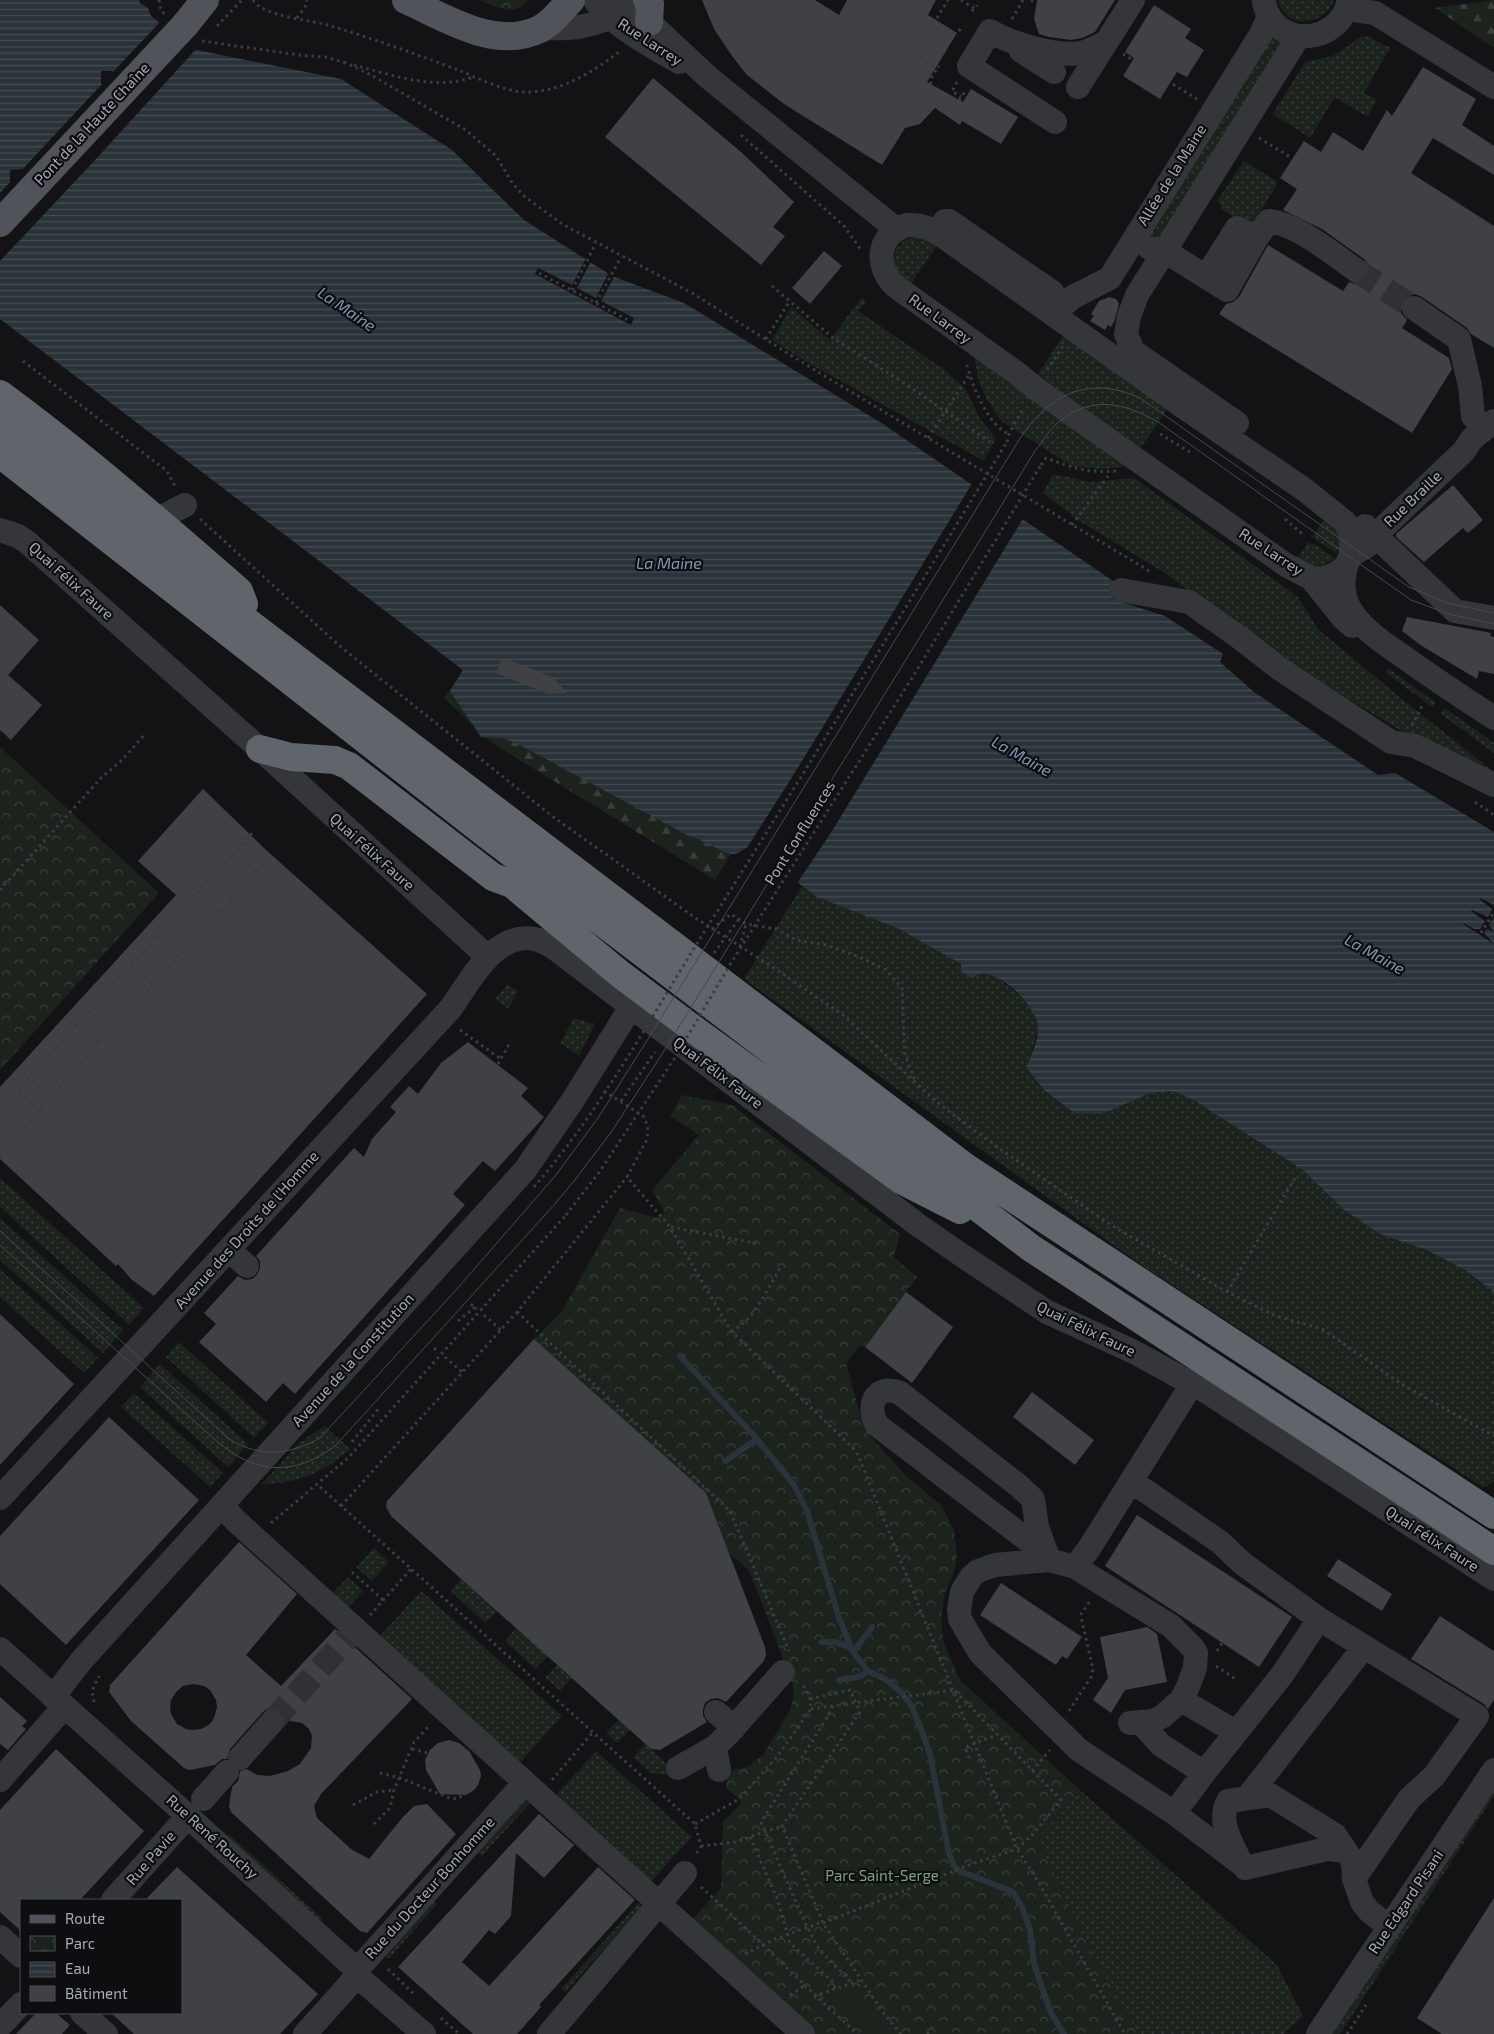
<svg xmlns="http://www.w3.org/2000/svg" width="1494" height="2034" font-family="'Exo 2',sans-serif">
<defs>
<pattern id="grass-dots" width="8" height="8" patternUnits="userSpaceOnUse" patternTransform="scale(1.25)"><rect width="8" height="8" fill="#1b231c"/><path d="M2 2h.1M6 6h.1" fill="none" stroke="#39403b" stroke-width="1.8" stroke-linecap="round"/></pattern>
<pattern id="forest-firs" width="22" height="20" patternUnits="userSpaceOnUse" patternTransform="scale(1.25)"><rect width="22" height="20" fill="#1b231c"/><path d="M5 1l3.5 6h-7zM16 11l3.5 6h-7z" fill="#39403b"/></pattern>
<pattern id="park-crowns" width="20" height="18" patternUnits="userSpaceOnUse" patternTransform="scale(1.25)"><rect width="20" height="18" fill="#1b231c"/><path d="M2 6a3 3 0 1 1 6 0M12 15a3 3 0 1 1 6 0" fill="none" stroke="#39403b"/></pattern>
<pattern id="water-rules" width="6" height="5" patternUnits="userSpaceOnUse" patternTransform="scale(1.25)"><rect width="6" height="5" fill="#293339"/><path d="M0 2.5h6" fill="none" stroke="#454e53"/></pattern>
</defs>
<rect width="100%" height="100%" fill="#131315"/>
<path fill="url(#grass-dots)" d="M1278 0H1334C1325 27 1284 30 1278 0Z
M1362 36 1369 37 1390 48 1364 93 1377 100 1369 115 1366 116 1335 97 1310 138 1273 114 1305 62 1333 56Z
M1269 38H1275L1283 44 1166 240 1148 237Z
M1244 161 1278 182 1251 228 1221 209V205L1217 201Z
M920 234 938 244 908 288C903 281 895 272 894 264 890 248 907 237 920 234Z
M862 297 866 302 858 311 945 370 965 388 981 420 996 438 984 461 808 363 772 340 791 307 830 340Z
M1064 334 1171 404 1128 466 1105 469 1072 466 1001 421 986 398 978 379 974 353 1027 391Z
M1053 474 1091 482 1134 478 1298 597 1318 629 1397 695 1494 772 1426 746 1265 648 1165 573 1081 522 1043 493Z
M1327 516C1338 528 1343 538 1337 554L1312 537Z
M1308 542 1312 545 1314 544 1335 558 1321 567 1294 564Z
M1388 668 1436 703 1432 707 1385 672Z
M1445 708 1494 743V753L1441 714Z
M802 886 817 897 899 929 928 945 961 964 972 978 982 973 997 978 1020 995 1030 1005 1036 1019 1038 1030 1029 1061 1102 1114 1151 1093 1173 1091 1195 1101 1303 1170 1344 1210 1380 1234 1427 1250 1465 1270 1494 1292V1481L1484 1488 1137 1262 744 979Z
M507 985 518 991 508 1009 495 999Z
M574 1018 595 1024 579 1056 560 1043Z
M0 1178 144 1308 129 1325 0 1207Z
M0 1218 123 1330 103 1353 0 1260Z
M0 1269 98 1358 84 1373 0 1297Z
M179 1342 268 1423 254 1438 166 1357Z
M160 1364 248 1444 228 1467 140 1387Z
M134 1393 223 1473 210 1487 121 1407Z
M325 1426 350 1449C326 1472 295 1484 262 1484L299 1443Z
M374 1548 389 1562 372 1581 356 1567Z
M348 1577 363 1591 346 1610 331 1595Z
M461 1579 497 1611 485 1623 451 1591Z
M421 1591 562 1716 517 1766 378 1638Z
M516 1628 548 1656 535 1669 505 1641Z
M557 1665 572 1678 560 1691 545 1677Z
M618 1720 630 1730 617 1743 606 1733Z
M645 1744 681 1776 650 1773 633 1757Z
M596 1751 692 1837 648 1885 553 1798Z
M1494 1786V1796L1340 2034H1333Z
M1081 1791 1277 1965 1303 2016 1283 2034H1138L1089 1947 1037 1839Z
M526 1796 532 1801 482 1856 477 1851Z
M229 1834 323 1919 318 1923 225 1839Z
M432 1900 437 1904 389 1959 384 1954Z
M638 1903 642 1907 565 1992 561 1989Z"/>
<path fill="url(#forest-firs)" d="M1494 0V48L1435 8Z
M459 677 757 811 715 880 492 743 444 698Z"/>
<path fill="url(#park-crowns)" d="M478 0H528C514 18 496 6 478 0Z
M0 747 159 893 0 1070Z
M682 1095 732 1105 900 1234 894 1257 917 1277 864 1347 860 1345 846 1363 861 1418 871 1437 906 1476 941 1505 954 1530 957 1558 954 1572 944 1596 941 1620 944 1644 960 1680 1081 1791 1037 1839 1089 1947 1138 2034H812L689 1923 721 1888 723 1822 742 1802 726 1788 728 1771 747 1767 763 1755 790 1710 794 1695 792 1682 749 1570 729 1553 706 1493 534 1339 562 1311 620 1208 657 1218 664 1211 652 1190 699 1135 670 1116Z"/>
<path fill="#1b231c" d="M850 1990 890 2034H869L828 1997Z"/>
<path fill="url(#water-rules)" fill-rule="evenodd" d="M0 0H139L140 3 148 8 151 16 192 49 341 79 452 150 524 220 612 276 684 303 883 424 1116 583 1112 599 1165 616 1223 654 1220 662 1254 692 1378 775 1395 773 1494 832V1292L1465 1270 1427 1250 1380 1234 1344 1210 1303 1170 1195 1101 1173 1091 1151 1093 1102 1114 1075 1113 1045 1091 1026 1067C1031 1057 1038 1040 1038 1029 1037 1007 1005 974 982 974 979 974 975 976 972 978L961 971V964L899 929 817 897 752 848 748 847C744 849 738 854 733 854 724 854 700 838 687 835L520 745 503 738 481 737 450 691 463 670 0 319ZM101 71H112L139 96 140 108H128L101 83ZM22 169 49 195V206L37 207 10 181V170Z"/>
<path fill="#131315" d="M161 21 193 47 197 48 96 159 0 261V193L13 179 38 204H46V196L20 172 104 82 129 106 137 105V97L111 74Z
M586 258 591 261 577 288 596 298 609 272 615 275 601 301 634 318 631 325 535 274 538 268 572 285Z
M973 482 1024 517 832 831 796 885 750 851H745L794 774Z
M1480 898 1494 905V917L1489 925 1494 932 1487 929 1484 933 1494 944 1463 924 1464 923 1474 929H1480L1485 921 1471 911 1472 910 1488 917 1492 909 1479 899Z"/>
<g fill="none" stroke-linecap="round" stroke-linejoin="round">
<path stroke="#293339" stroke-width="6" d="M680 1356 757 1439 794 1485 807 1511 839 1618 853 1652 868 1671 885 1679 900 1691 911 1705 921 1729 930 1754 949 1854 954 1866 960 1871 1013 1892 1022 1907 1030 1930 1034 1963 1042 1988 1051 2013 1064 2034
M725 1461 757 1439
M822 1642H834L851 1647
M853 1652 872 1627
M839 1680C850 1677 860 1679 868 1671"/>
</g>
<path fill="#3f4145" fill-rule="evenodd" d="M702 0H815L839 15 847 0H936L928 15 957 33 927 82 963 102 971 89 1018 117 1001 144 962 121 960 125 935 108 920 124 905 128 882 165 784 104 747 75 732 56 714 29Z
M1037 0H1115L1095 32 1082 38 1071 40 1049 37 1039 34 1034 19Z
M1154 5 1191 29 1185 38 1204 50 1187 77 1177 72 1160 99 1123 76 1134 58 1125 52Z
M1423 67 1476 99 1462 125 1494 146V175L1433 138 1411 173 1494 226V348L1471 334 1467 328 1422 297 1415 294 1408 296 1403 300 1400 306 1401 313 1407 320 1402 328 1449 358 1452 369 1412 433 1219 314 1226 304 1233 302 1239 297 1268 245 1343 291 1349 282 1355 284 1361 283 1367 278 1370 271 1368 264 1364 259 1322 229 1283 210 1297 189 1280 178 1304 141 1321 152 1333 132 1363 151 1387 110 1392 116Z
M653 78 741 152 794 202 773 227 785 236 761 265 605 137Z
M824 251 842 266 810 304 792 288Z
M1109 297 1116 299 1119 304 1114 322 1111 327 1108 325 1105 330 1090 321 1094 316 1091 314 1099 301Z
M1453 485 1483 520 1468 533 1463 528 1424 562 1396 537V534Z
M0 605 39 640 8 675 42 705 11 740 0 730Z
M1407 617 1491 633 1490 636 1494 637V674L1479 671 1477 679 1422 646 1402 631Z
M502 657 554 678 567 693 548 694 496 673Z
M203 789 265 849 427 994 154 1296 131 1279 118 1264 116 1266 0 1159V1087L176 895 138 861Z
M468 1042 528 1088 521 1096 544 1117 495 1171 483 1161 453 1194 465 1205 295 1394 283 1383 266 1402 199 1342 216 1324 204 1313 238 1276 245 1280 252 1279 257 1275 260 1268V1261L256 1256 354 1148 364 1157 372 1139 396 1112 390 1107 409 1086 418 1094 441 1063Z
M906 1292 953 1327 912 1383 865 1347Z
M0 1314 74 1384 0 1465Z
M534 1339 706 1493 765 1647 766 1655 764 1661 726 1702 718 1698 711 1699 705 1703 703 1709V1716L707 1722 660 1750 651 1749 391 1516 386 1507 387 1501Z
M1032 1392 1094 1440 1075 1465 1013 1417Z
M109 1417 199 1500 66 1645 0 1584V1536Z
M1137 1515 1292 1617 1259 1667 1105 1566Z
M239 1542 297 1594 246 1655 281 1686 335 1629 412 1699 321 1794 314 1806 317 1818 351 1849 369 1859 402 1818 414 1806 427 1804 456 1834 367 1933 360 1931 231 1812 229 1806 232 1787 238 1781 240 1771 247 1769 257 1775 270 1776 288 1771 300 1764 311 1748 312 1736 309 1729 302 1723 285 1720 281 1712 275 1709H267L262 1713 230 1749 227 1759H222L215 1765 190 1770 184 1768 131 1721 109 1692 110 1685ZM193 1684 204 1686 210 1690 216 1700 217 1707 214 1718 210 1724 201 1729 193 1730 186 1729 177 1724 171 1714 170 1707 171 1700 177 1691 183 1686Z
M1338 1559 1392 1594 1382 1611 1327 1576Z
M1001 1583 1082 1637 1067 1659 1062 1656 1056 1665 980 1615Z
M1440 1616 1494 1651V1700L1488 1709 1484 1704 1411 1659Z
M1147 1627 1157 1634 1167 1682 1125 1690 1111 1713 1093 1700 1108 1678 1100 1637Z
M0 1697 27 1721 22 1726 26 1729 8 1750 0 1744Z
M449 1740 459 1743 469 1751 480 1770 481 1776 478 1785 474 1790 466 1795 440 1794 426 1770 425 1760 430 1750 438 1743Z
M56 1749 144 1831 80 1900H21V1931L0 1912V1810Z
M539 1814 574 1845 544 1878 516 1853 511 1916 495 1934 489 1930 462 1962 489 1986 598 1867 635 1900 539 2005 541 2007 517 2034H473L398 1967Z
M177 1867 318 1994 280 2034H134L111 2013H181V1900H145Z
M1494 1898V2034H1442L1417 2018Z
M36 2013H56L70 2025 62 2034H16Z"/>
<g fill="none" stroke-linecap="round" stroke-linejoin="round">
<path stroke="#303135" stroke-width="24" stroke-dasharray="24 12" stroke-linecap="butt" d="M1356 270 1414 308
M272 1722 349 1636"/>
<path stroke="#3a3d41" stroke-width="3" stroke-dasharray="2.5 4" stroke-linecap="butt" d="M159 0 161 11 165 14
M253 0C263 17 313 20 331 26 374 39 416 54 458 70 476 77 503 91 523 92 560 93 591 73 619 52
M961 0 974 8
M1031 0 1036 3
M972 11 977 5
M297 18 305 7 307 0
M937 18 948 0
M1012 19 1023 0
M217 26 242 0
M959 31 962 26
M202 41 299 55 325 57 346 63
M1123 54 1197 99
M924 57 923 60 937 69
M344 62 371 75 466 130 496 156 513 184 524 196 562 224 692 293 813 369 1151 572
M354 65C391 75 436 91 473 77
M957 82 952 91 961 97
M931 84 930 80 939 66
M959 100 966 90
M741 135 844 226 861 250
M1259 138 1292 158
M539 273 630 321
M772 286 833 338 904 383 990 442
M572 290 596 243
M596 303 621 257
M766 339 789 302
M23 361 167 471 175 486
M967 365C972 385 988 426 1009 434
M1047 370 1063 346
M1160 434 1190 452
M928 438 969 375
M1007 442 1009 434 1024 407
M1041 465 1046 458C1075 468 1084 473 1116 471
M200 519 342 648 552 816 694 917 768 964 843 1015 939 1104 997 1147 1111 1225 1227 1292 1276 1316 1322 1329 1403 1385 1494 1436
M1285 519 1305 536
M1072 525 1108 476
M1412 726 1422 706
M1475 802 1494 815
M233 853 256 873
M209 879 232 899
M0 890 101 778 122 760 146 733
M197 892 220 912
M712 929 731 914 746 924 776 929 796 940 826 945 857 956 886 970 902 988 905 1055 915 1081
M1481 933 1494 912
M156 937 179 957
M740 947 746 924
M130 965 153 984
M88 1011 111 1030
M76 1024 100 1043
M460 1030 501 1059
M498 1064 511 1041
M28 1077 51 1097
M604 1091 643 1116C648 1125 649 1131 646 1141L627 1177 670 1227 731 1331 853 1448 858 1455 1017 1849 1039 1883 1125 2034
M621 1101 655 1052
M41 1110 17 1090 254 831
M0 1157 77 1067 266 862 238 836
M671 1227 760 1244
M1227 1292 1296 1176
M471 1304 477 1309
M517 1312 730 1511 789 1651
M484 1315 501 1330
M458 1321 475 1307
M731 1331C752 1324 769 1286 781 1267
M434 1348 439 1352
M445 1357 462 1372
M352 1442 379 1408
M320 1487 695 1824 701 1846 695 1856
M341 1506 517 1312 627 1177
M271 1523 348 1458 566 1215
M352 1572 383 1600
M370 1615 411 1569
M1217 1651 1222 1643
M1216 1666 1237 1680
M810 1699 850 1690 860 1712 782 1826 823 1923 885 2015 901 2034
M94 1702 92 1691 99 1676
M833 1706 822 1726 761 1822 807 1927 819 1949 852 1983
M811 1709 845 1704
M1069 1711 1091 1677 1093 1669 1081 1617V1614L1090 1601
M412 1749 428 1753
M969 1758 965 1747 997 1735
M1032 1771 1050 1750
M380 1773 400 1778 452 1799 459 1798 463 1795
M552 1780 593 1732
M353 1805 377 1792 394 1790
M374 1824 390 1808 394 1790 414 1742 430 1725
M695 1824 739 1799 776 1758 811 1709 810 1699 802 1682
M750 1837 777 1898 790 1943 833 1982 835 1988
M701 1846 735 1842 782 1826
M701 1887C755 1935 804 1987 858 2034
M823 1923 966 1866 1017 1849 1032 1835 1061 1800 954 1690 934 1693
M745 1954 775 1939 822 1922
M388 1969 414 1994
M790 1995 804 1986
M814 1996 861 1980
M441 2018 459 2034
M927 2034 933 2027
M1347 2034 1366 2005"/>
<path stroke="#34363a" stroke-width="24" d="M595 0C607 22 656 49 679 62
M621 0 649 22 709 78 896 229
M1264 2C1273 49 1339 47 1349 0
M1347 9 1375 13 1494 87
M542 28C571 29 585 28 612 17
M1021 51 1054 72
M1078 87 1133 0
M1055 122 969 66 990 31C1009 43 1058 57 1080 53 1088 52 1097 46 1105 43
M945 221H949L1052 292 1053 309
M907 225C922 224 932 229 944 237L1182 406 1305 490 1345 522 1351 535V555L1346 566 1337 573 1323 579 1311 578 1286 565 1035 388 1018 374 895 286C874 265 877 235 907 225Z
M1256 239 1269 221C1299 225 1331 253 1356 270
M1149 248 1176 258 1227 290 1256 239 1237 228 1206 277
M1414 308 1459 339 1470 386 1473 416 1484 429
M1054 313 1073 297 1110 278 1261 34 1269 16
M1237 423 1133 351 1126 334 1129 316 1137 295 1299 36
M158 519 185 505
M1365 526 1455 611 1494 618
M0 530 18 536 27 542 260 749 488 957
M1351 555 1367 546 1387 524 1464 451 1472 439 1494 421
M1346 566C1343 579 1342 590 1347 603 1358 628 1387 645 1408 660 1436 680 1465 699 1494 718
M1311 578 1343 618 1352 626
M1121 590 1189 602 1239 637 1280 669 1391 742 1415 746 1494 785
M229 1250 247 1266
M1131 1481 1220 1542 1242 1563 1319 1619 1282 1675 1204 1773 1161 1745 1141 1723
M0 1498 451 1008C471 980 496 928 539 940 544 942 549 945 553 947L918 1225 960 1254 1047 1312 1134 1352 1207 1392 1494 1579
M222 1506 236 1521 803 2034
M1041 1561 1034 1545 877 1425C866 1406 875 1383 900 1393L1019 1486 1033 1499 1037 1527 1049 1560
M1075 1567 1090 1547 1192 1384
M1319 1619 1477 1716 1434 1776 1409 1799 1354 1879
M0 1649 170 1800 357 1970
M53 1697 81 1661 525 1170 573 1100 631 1007
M1181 1700 1236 1732
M716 1712 734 1728
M1130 1723 1153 1721 1163 1716 1181 1700 1187 1689 1195 1668 1196 1653 1193 1648 1171 1626 1075 1567 1049 1560 995 1565 978 1571 971 1577 962 1592 959 1610 960 1619 980 1653 1079 1750 1174 1813 1204 1773
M715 1747 719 1770
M240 1758 272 1722
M678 1768 715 1747 729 1733 783 1672
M0 1780 64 1707
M1247 1798 1364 1647
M203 1799 227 1772
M1174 1813 1240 1863
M1346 1851 1327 1849 1245 1868 1241 1863C1232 1843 1217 1822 1228 1801L1270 1795 1335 1835 1353 1862 1354 1879 1362 1902 1369 1911 1389 1927
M113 1900 188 1816
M0 1937 21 1956
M357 1976 424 2034
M82 2013 106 2034
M0 2026 21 2004
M305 2034 357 1976V1970L519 1789
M549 2034 685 1873
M1318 2034 1494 1770"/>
<path stroke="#505359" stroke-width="28" d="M406 0C446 18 496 51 540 29 552 23 562 9 571 0
M647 0 650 4 649 22
M185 25 205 0"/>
<path stroke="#60646b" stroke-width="28" d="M0 394C83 455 161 523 239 591L244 604
M0 426 253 626 964 1166 1494 1515
M0 454 486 834 1031 1248 1494 1551
M260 749 291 757 335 760 349 766 493 877 512 884 620 974 692 1028 901 1180 960 1210"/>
<path stroke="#474a4f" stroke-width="1" d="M0 1231 229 1439C260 1458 289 1455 320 1438L456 1290 556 1175 598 1118 648 1039 1019 440C1049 395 1087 374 1140 398L1409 587 1447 603 1494 613
M0 1245 213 1438C253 1474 293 1478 336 1445L554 1205 574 1181 612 1131 664 1051 1035 451C1043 441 1049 429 1060 421 1092 395 1125 403 1158 422L1411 600 1449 614 1494 624"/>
<path stroke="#3a3d41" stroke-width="3" stroke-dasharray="2.5 4" stroke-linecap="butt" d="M714 953 739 919
M534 1187C605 1105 655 1009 713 918 812 760 910 601 1007 442
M566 1215 600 1171 674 1059 731 963 912 678 1041 465
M845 1704 934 1693"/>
<path stroke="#505359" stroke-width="28" d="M0 223 185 25"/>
</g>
<g text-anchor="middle" stroke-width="4.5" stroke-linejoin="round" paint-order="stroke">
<g font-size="15" fill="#a4abb6" stroke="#0e0e10">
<text transform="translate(650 42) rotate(33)" y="5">Rue Larrey</text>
<text transform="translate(92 124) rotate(-47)" y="5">Pont de la Haute Chaîne</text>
<text transform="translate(1172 175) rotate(-58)" y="5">Allée de la Maine</text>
<text transform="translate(940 319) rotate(36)" y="5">Rue Larrey</text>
<text transform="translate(1413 499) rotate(-44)" y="5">Rue Braille</text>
<text transform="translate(1271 552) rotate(33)" y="5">Rue Larrey</text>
<text transform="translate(71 581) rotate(42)" y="5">Quai Félix Faure</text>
<text transform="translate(800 833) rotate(-58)" y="5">Pont Confluences</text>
<text transform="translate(372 852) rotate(42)" y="5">Quai Félix Faure</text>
<text transform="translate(718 1073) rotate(37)" y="5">Quai Félix Faure</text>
<text transform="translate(247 1230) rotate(-48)" y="5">Avenue des Droits de l'Homme</text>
<text transform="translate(1086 1329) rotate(26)" y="5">Quai Félix Faure</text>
<text transform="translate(353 1360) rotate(-48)" y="5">Avenue de la Constitution</text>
<text transform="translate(1432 1539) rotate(33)" y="5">Quai Félix Faure</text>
<text transform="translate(212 1837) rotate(42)" y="5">Rue René Rouchy</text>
<text transform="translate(151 1858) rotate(-49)" y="5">Rue Pavie</text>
<text transform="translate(430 1888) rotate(-48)" y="5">Rue du Docteur Bonhomme</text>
<text transform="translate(1406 1902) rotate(-56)" y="5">Rue Edgard Pisani</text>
</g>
<g font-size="15" fill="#7ba27b" stroke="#0e0e10">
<text x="882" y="1881">Parc Saint-Serge</text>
</g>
<g font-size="16" font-style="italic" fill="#7a9bb3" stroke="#0e0e10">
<text transform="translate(347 309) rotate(34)" y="6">La Maine</text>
<text x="669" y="569">La Maine</text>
<text transform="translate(1022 756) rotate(29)" y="6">La Maine</text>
<text transform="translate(1375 954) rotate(29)" y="6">La Maine</text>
</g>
</g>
<rect x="20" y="1899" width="162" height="115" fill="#0e0e10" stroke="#4a4d52"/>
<rect x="30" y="1915" width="25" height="8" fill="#505359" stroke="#4a4d52"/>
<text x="65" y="1924" font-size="15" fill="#a4abb6">Route</text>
<rect x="30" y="1936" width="25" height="15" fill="url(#park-crowns)" stroke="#4a4d52"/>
<text x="65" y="1949" font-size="15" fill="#a4abb6">Parc</text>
<rect x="30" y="1962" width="25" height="15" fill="url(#water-rules)" stroke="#4a4d52"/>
<text x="65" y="1974" font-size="15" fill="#a4abb6">Eau</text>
<rect x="30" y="1986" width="25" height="15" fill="#3f4145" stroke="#4a4d52"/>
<text x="65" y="1999" font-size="15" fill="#a4abb6">Bâtiment</text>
</svg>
